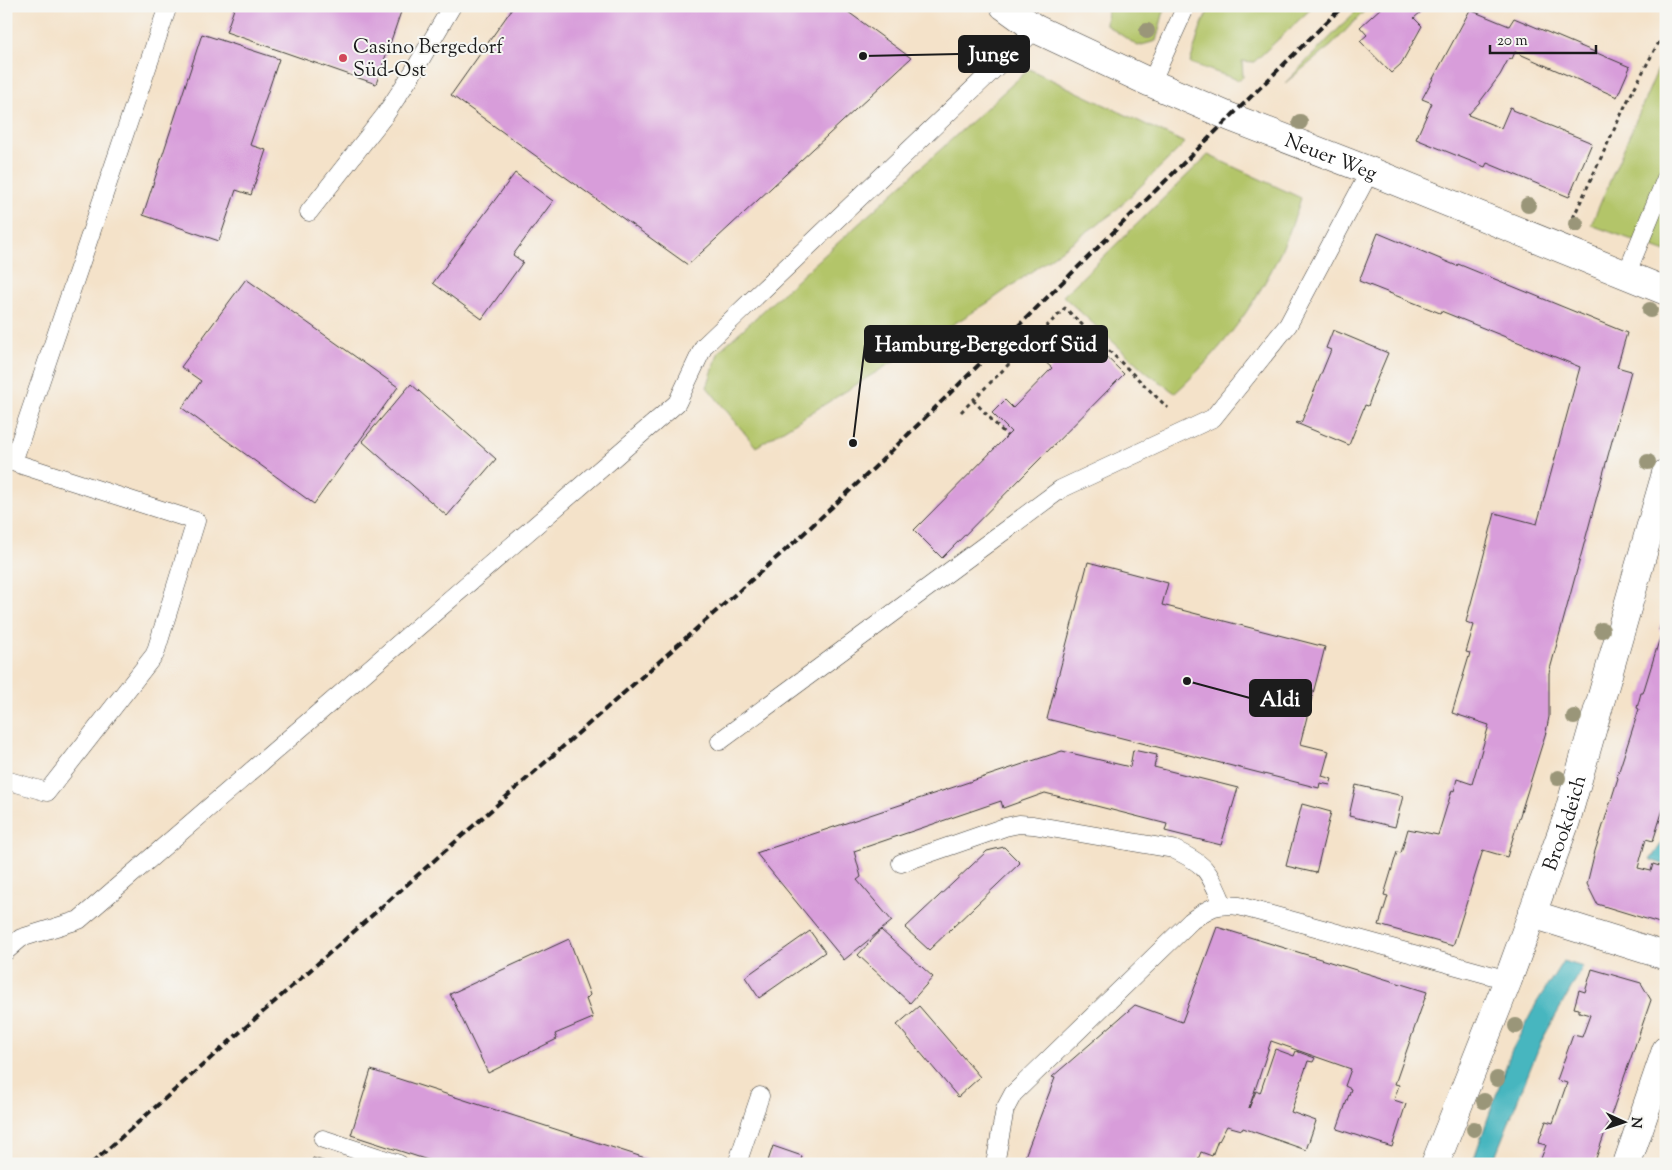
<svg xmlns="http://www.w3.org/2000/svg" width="1672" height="1170" font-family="'Sorts Mill Goudy',serif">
<rect width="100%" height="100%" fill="#f6f6f2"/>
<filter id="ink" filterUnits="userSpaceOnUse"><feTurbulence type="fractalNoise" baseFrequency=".02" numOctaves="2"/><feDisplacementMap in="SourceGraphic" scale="10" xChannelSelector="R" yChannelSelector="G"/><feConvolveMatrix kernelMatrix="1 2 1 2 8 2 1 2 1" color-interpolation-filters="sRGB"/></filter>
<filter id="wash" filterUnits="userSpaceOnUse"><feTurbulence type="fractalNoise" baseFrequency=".0096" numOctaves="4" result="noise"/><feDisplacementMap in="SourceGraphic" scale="20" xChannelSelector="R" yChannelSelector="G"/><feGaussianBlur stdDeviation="1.12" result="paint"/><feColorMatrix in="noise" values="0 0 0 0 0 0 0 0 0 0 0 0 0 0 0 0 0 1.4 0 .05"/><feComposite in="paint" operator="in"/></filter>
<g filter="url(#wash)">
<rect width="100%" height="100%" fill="#f4e2c9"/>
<path fill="#b3c569" stroke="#687042" d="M1103 6H1156L1164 11 1156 41 1138 46 1106 25 1107 9Z
M1210 6H1314L1254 62 1242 61 1243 77 1238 80 1190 63 1200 29Z
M1361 6H1369L1332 45 1285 83Z
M1666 56V252L1591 225 1661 62Z
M1029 69 1185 143 1113 213 989 302 756 447 707 387 719 351Z
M1208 155 1301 198C1279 273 1233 341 1175 393L1147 373 1063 296Z"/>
<path fill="#47b6bf" stroke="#32696e" d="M1666 837V865L1650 860Z
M1563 961 1583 967 1541 1042 1492 1164H1472L1511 1052 1537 1002Z"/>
<g id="blocks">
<path fill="#d89dda" d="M235 6H403L376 84 226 32Z
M514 6H840L911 58 688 265 451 95Z
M1383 6H1415L1421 12 1414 18 1422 26 1401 64 1391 73 1360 41 1367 35 1360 27Z
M1470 10 1509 26 1514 18 1630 67 1617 97 1515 52 1512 59 1509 58 1500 75 1479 103 1468 115 1501 128 1510 107 1513 108 1512 110 1592 143 1569 197 1487 163 1485 167 1416 139 1432 103 1422 99Z
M202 34 279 59 250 145 266 150 251 195 236 190 219 241 143 215Z
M515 173 553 201 513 255 523 262 482 319 433 283Z
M1378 233 1457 266 1458 264 1627 333 1617 367 1631 371 1549 673V717L1546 732 1507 857 1483 850 1453 946 1379 925 1388 896 1384 895 1397 852 1401 853 1408 829 1438 835 1452 790 1454 791 1457 779 1472 784 1489 725 1452 713 1470 653 1466 652 1474 625 1466 622 1495 513 1537 524 1580 367 1441 311 1440 313 1359 281Z
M246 279 398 387 314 504 182 408 201 381 181 367Z
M1077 328 1124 374 942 558 914 530 1011 432 992 413 1005 400 1013 408 1052 368 1044 361Z
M1333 330 1388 353 1372 391 1373 392 1368 406 1365 405 1349 445 1296 423 1297 422 1301 423 1331 350 1326 348Z
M411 384 496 459 447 516 362 441Z
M1088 562 1168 583 1162 605 1325 647 1300 744 1329 751 1322 776 1332 779 1330 785 1320 783 1319 788 1047 719Z
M1663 616 1666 617V800L1653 841 1646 839 1638 868 1651 871 1653 864 1666 868V925L1597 904 1587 884 1595 851 1618 778 1617 777 1639 709 1637 708 1641 693H1643L1662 631 1659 630Z
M1133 750 1157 755 1154 767 1238 788 1221 845 1165 831 1167 824 1045 793 1003 808 1001 801 854 851 861 877 857 880 892 921 844 960 756 853 1062 751 1130 767Z
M1356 785 1403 796 1395 827 1349 816Z
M1302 804 1331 812 1316 873 1286 866Z
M1004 847 1020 863 929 950 905 928 987 851Z
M1217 927 1427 992 1395 1084 1399 1085 1394 1100 1406 1104 1392 1147 1337 1129 1351 1089 1345 1086 1351 1069 1271 1041 1249 1108 1256 1091 1260 1093 1275 1049 1294 1056 1296 1051 1315 1058 1313 1062 1308 1061 1291 1112 1316 1121 1306 1150 1243 1128 1242 1130 1227 1126 1219 1141 1218 1140 1212 1156 1201 1152 1196 1164H1022L1055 1078 1052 1077 1135 1005 1182 1022Z
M881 930 933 977 910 1003 858 955Z
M810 931 825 952 759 998 745 977Z
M569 939 590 995 586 999 593 1018 555 1034 557 1039 488 1073 450 994Z
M1592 969 1641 983 1651 1000 1594 1164H1539L1546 1145 1538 1143 1546 1121 1553 1123 1567 1083 1557 1080 1573 1035 1582 1037 1590 1015 1579 1012V1009L1574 1008 1579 990 1585 992Z
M919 1006 980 1077 958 1097 897 1025Z
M371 1070 661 1163V1164H440L351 1135Z
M773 1146 802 1156 800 1164H775L768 1161Z
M313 1158 330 1163V1164H311Z"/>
</g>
</g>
<g filter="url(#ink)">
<use href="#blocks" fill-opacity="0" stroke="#3c3a36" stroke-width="1"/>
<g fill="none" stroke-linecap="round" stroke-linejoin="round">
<g stroke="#3c3a36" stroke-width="19">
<path id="service" d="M1151 83 1186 6
M309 212 385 115 412 74 452 6
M1626 275 1666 178
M6 460 196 521 155 654 47 792 6 780
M13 462 168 6
M720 741 1061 489 1213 418 1288 325 1370 171
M901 863 1005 827 1019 824 1033 825 1173 849C1207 865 1208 870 1223 904
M6 951 21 938 79 920 677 403 704 346 1036 29
M323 1139 399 1164
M737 1164 760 1096
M995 1164 1005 1109 1013 1094 1191 921C1209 908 1215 903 1239 906L1508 980"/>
</g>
<g stroke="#3c3a36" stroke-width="29">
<g id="minor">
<path id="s1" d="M1004 6 1036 29 1151 83 1230 117 1370 171 1666 291"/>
<path d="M1532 914 1666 956"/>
<path id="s2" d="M1435 1164 1508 980 1566 821 1666 473"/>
<path d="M1627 1164 1666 1050"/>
</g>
</g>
<path stroke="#3c3a36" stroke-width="3" stroke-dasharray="4 4" stroke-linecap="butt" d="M1573 218 1626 104 1656 47 1666 33
M973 400 1007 436
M961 412 1065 308 1168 408"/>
<use href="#service" stroke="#fff" stroke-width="18"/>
<use href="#minor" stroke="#fff" stroke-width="28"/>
<path stroke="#1c1c1c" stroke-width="4" stroke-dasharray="8 4" stroke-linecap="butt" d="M91 1164 800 537 874 468 1343 6"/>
</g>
<g fill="#9a9679">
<circle cx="1147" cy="31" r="8"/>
<circle cx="1300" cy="122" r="8"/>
<circle cx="1528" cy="205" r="8"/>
<circle cx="1576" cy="224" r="8"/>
<circle cx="1650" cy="310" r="8"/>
<circle cx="1648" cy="462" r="8"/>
<circle cx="1602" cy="630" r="8"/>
<circle cx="1574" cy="717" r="8"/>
<circle cx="1558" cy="778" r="8"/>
<circle cx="1516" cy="1026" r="8"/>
<circle cx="1497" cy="1079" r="8"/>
<circle cx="1484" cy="1101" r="8"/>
<circle cx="1474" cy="1129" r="8"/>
</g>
</g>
<circle fill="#d1495b" stroke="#f6f6f2" stroke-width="2" cx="343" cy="58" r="5"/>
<g text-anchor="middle" stroke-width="4" stroke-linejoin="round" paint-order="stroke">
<g font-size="20" fill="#1c1c1c" stroke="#f6f6f2" text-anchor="start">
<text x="353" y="53">Casino Bergedorf<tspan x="353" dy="23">Süd-Ost</tspan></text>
</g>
<g font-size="20" fill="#1c1c1c" stroke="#f6f6f2">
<text dy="7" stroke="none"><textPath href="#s1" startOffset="361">Neuer Weg</textPath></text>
<text dy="7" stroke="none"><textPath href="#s2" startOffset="365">Brookdeich</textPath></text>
</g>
</g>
<path fill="none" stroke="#1c1c1c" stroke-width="2" d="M863 56L959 54M853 443L865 344M1187 681L1250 698"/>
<g fill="#1c1c1c" stroke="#f6f6f2" stroke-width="2">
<circle cx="863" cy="56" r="5"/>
<circle cx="853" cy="443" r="5"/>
<circle cx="1187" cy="681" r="5"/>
</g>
<g fill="#1c1c1c" stroke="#1c1c1c" stroke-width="2">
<rect x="959" y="36" width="70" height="36" rx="5"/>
<rect x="865" y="326" width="242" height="36" rx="5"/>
<rect x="1250" y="680" width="61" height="36" rx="5"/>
</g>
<g font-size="21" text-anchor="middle" font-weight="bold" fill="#fff">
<text x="994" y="61">Junge</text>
<text x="986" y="351">Hamburg-Bergedorf Süd</text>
<text x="1280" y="706">Aldi</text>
</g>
<rect width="1672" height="1170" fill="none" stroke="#f6f6f2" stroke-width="25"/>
<g transform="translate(1624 1122) rotate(93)" stroke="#f6f6f2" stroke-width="4" paint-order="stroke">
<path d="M0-4L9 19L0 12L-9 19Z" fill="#1c1c1c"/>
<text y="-8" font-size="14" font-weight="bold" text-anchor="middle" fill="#1c1c1c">N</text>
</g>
<path d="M1490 45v8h106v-8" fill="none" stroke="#1c1c1c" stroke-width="2.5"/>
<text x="1497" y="45" font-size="15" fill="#1c1c1c" stroke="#f6f6f2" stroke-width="4" paint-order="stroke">20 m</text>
</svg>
